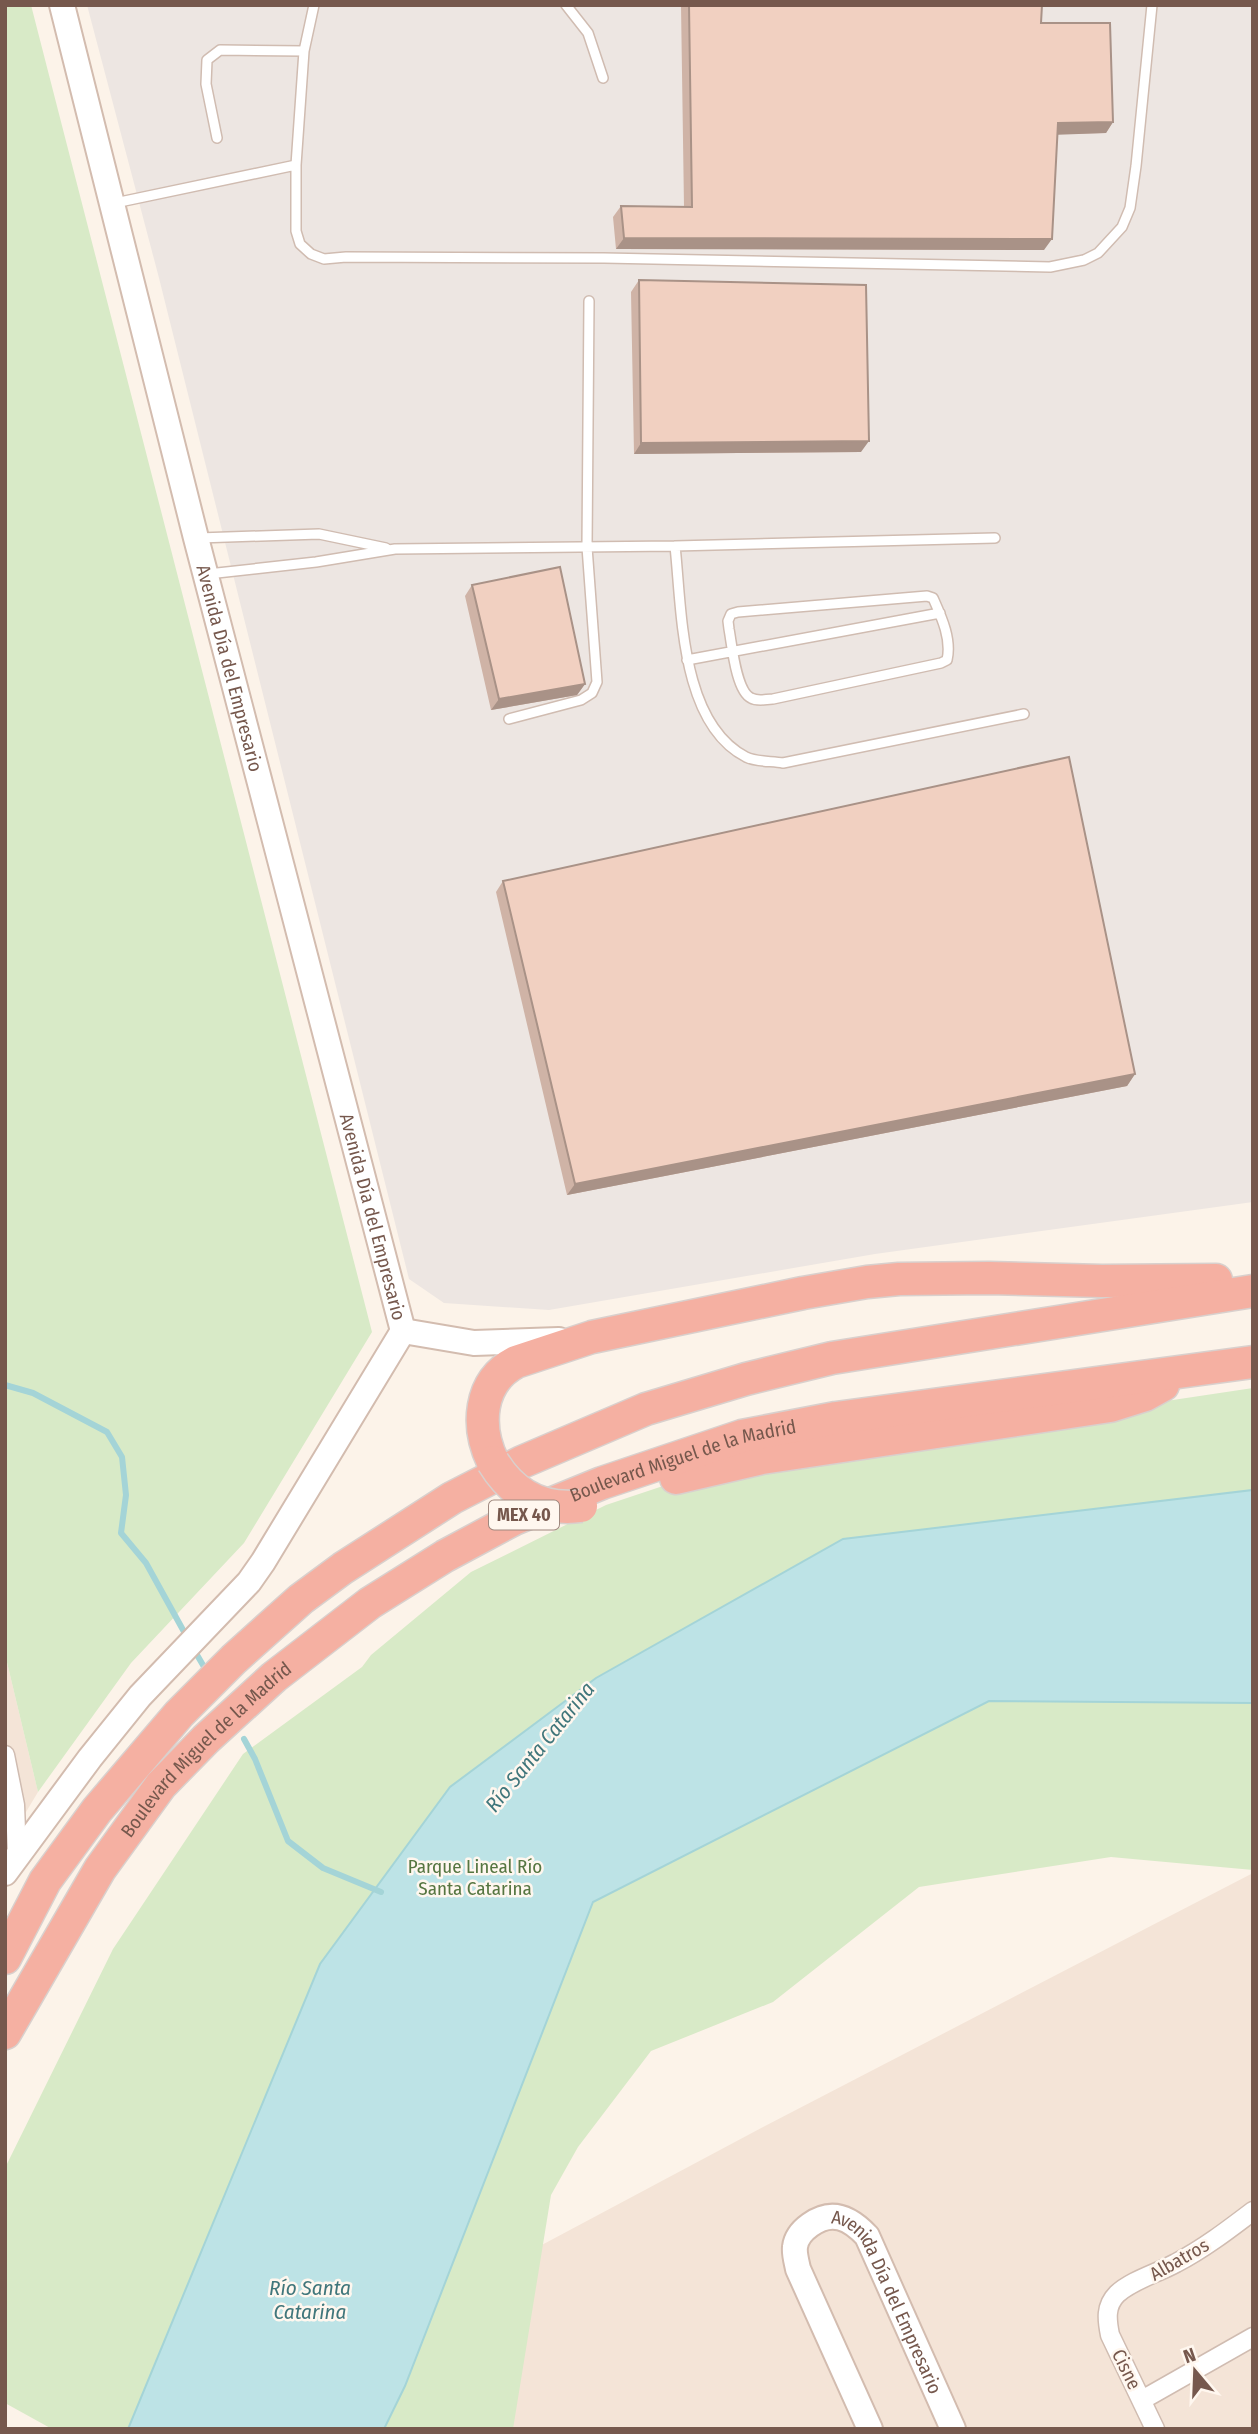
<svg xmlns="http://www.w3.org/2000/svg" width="1258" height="2434" font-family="'Fira Sans Condensed',sans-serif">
<rect width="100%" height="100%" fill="#fcf3e9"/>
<path fill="#f4e4d7" d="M5 1654 38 1792 5 1847Z
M1253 1873V2429H469L523 2255 765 2126Z"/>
<path fill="#ede6e2" d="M87 5H1253V1202L875 1254 549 1310 444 1303 409 1279 159 278Z"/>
<path fill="#d8eac7" d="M5 5H31L372 1332 244 1543 131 1663 38 1792 5 1654Z
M1253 1388V1870L1111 1857 919 1887 773 2002 651 2051 578 2147 551 2195 513 2429H52L5 2403V2168L113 1949 243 1754 362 1667 371 1655 471 1572 606 1505 714 1469Z"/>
<path fill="#bde3e6" stroke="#a4d4d7" stroke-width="2" d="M1253 1490V1703L989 1701 593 1902 405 2386 384 2429H128L320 1964 450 1787 596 1678 843 1539Z"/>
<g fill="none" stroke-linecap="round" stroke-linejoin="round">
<path stroke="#a4d4d7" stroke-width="6" d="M5 1385 33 1393 107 1432 122 1457 126 1495 121 1533 146 1563 188 1639
M193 1648 207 1672
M244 1739 255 1759 288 1841 323 1868 381 1892"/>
<g stroke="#d0bcb1" stroke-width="12">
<path id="lane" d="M314 5 304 51 296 165V231L300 244 311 254 324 259 346 257 604 258 1050 267 1084 260 1098 253 1122 227 1130 208 1136 166 1152 5
M566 5 588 33 603 78
M217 138 206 84 207 60 220 50 304 51
M115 203 296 165
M199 538 319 534 386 548
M675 546C682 610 680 723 746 757 755 762 772 761 783 763L1024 714
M208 574 316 562 395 549 675 546 995 538
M927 596 933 598C941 616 952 639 947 660L941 663 773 699C766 699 758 702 751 698 736 691 732 645 729 629L728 621 731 614 738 612Z
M687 660 940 613
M509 719 581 700 592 693 597 682 587 547 589 301"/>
</g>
<g stroke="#d0bcb1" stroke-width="21">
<path id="street" d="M5 1755 15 1805 17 1856
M1142 2400 1253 2337
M1155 2429 1110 2335C1107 2320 1105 2306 1117 2294 1132 2280 1158 2273 1176 2263 1203 2249 1228 2230 1253 2211"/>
</g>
<g stroke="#d3bcaf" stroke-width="28">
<g id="secondary">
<path id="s1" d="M62 5 196 538 403 1331"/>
<path d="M403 1331 474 1343 559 1340"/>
<path d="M5 1873 90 1758 140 1696 249 1582 263 1562 403 1331"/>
<path id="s2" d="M870 2429 798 2269C797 2263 794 2254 795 2247 796 2238 803 2230 810 2225 832 2209 850 2218 867 2236L953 2429"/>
</g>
</g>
<g stroke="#d9d0cd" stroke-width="35">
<g id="highway">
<path d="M493 1462C476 1427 478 1382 516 1362L592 1337 803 1293 867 1282 899 1279 989 1278 1102 1281 1216 1280"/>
<path d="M676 1478 762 1458 1110 1406 1145 1395 1163 1385"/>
<path d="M5 1958 45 1881 97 1810 179 1714 234 1659 301 1599 343 1568 452 1498 522 1462 646 1409 746 1379 832 1358 1253 1291"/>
<path id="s3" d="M5 2033 100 1869 161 1785 206 1739 274 1677 370 1603 445 1556 514 1519 602 1483 742 1436 836 1418 1253 1362"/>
</g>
</g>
<use href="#lane" stroke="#fff" stroke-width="9"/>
<use href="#street" stroke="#fff" stroke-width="18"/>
<use href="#secondary" stroke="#fff" stroke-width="24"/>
<use href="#highway" stroke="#f5b0a2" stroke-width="32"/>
<g stroke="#d9d0cd" stroke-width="35" stroke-linecap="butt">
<path id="highway-bridge" d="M493 1462C513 1495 542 1511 581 1506"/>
</g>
<use href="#highway-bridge" stroke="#f5b0a2" stroke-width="32"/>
</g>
<path fill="#cfb3a6" d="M681 5H1042L1041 23 1113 122 1106 133 1058 134 1044 250 616 249 613 217 621 206 684 207Z
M639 280 861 452 634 454 631 292Z
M472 585 585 684 577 695 491 710 465 596Z
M503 881 1135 1074 1127 1086 567 1195 496 892Z"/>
<path fill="#a99287" d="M1113 122 1106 133 1051 135 1058 123Z
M624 238 1052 239 1044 250 616 249Z
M869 441 861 452 634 454 641 443Z
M585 684 577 695 491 710 499 699Z
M1135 1074 1127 1086 567 1195 575 1184Z"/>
<path fill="#f1d0c1" stroke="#a99287" stroke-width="2" d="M689 5H1042L1041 23H1110L1113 122 1058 123 1052 239 624 238 621 206 692 207Z
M639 280 866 285 869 441 641 443Z
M560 567 585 684 499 699 472 585Z
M1069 757 1135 1074 575 1184 503 881Z"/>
<g text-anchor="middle" stroke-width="5" stroke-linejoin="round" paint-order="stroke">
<rect fill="#fff7ef" stroke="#9f887e" stroke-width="2" x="489" y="1500.5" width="70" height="29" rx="5"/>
<g font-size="18" font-weight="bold" fill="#76584d">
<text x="524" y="1521">MEX 40</text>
</g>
<g font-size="19" fill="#76584d" stroke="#fff7ef">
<text dy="7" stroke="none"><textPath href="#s1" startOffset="684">Avenida Día del Empresario</textPath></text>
<text dy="7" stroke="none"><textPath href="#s1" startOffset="1251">Avenida Día del Empresario</textPath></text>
<text dy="7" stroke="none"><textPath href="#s3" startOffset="917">Boulevard Miguel de la Madrid</textPath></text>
<text dy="7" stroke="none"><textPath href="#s3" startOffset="350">Boulevard Miguel de la Madrid</textPath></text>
<text transform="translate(1179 2259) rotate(-30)" y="7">Albatros</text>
<text dy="7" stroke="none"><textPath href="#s2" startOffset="355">Avenida Día del Empresario</textPath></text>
<text transform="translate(1127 2369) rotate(64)" y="7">Cisne</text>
</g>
<g font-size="19" fill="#567641" stroke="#fff7ef">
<text x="475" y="1873">Parque Lineal Río<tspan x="475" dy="22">Santa Catarina</tspan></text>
</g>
<g font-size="21" font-style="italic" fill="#40767b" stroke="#fff7ef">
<text transform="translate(540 1747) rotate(-51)" y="7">Río Santa Catarina</text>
<text x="310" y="2295">Río Santa<tspan x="310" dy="24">Catarina</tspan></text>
</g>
</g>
<rect width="1258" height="2434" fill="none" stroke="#76584d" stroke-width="14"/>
<g transform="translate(1195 2371) rotate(341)" stroke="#fff7ef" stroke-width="5" paint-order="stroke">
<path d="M0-5L12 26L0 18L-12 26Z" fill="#76584d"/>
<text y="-10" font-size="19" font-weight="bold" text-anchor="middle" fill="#76584d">N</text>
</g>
</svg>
